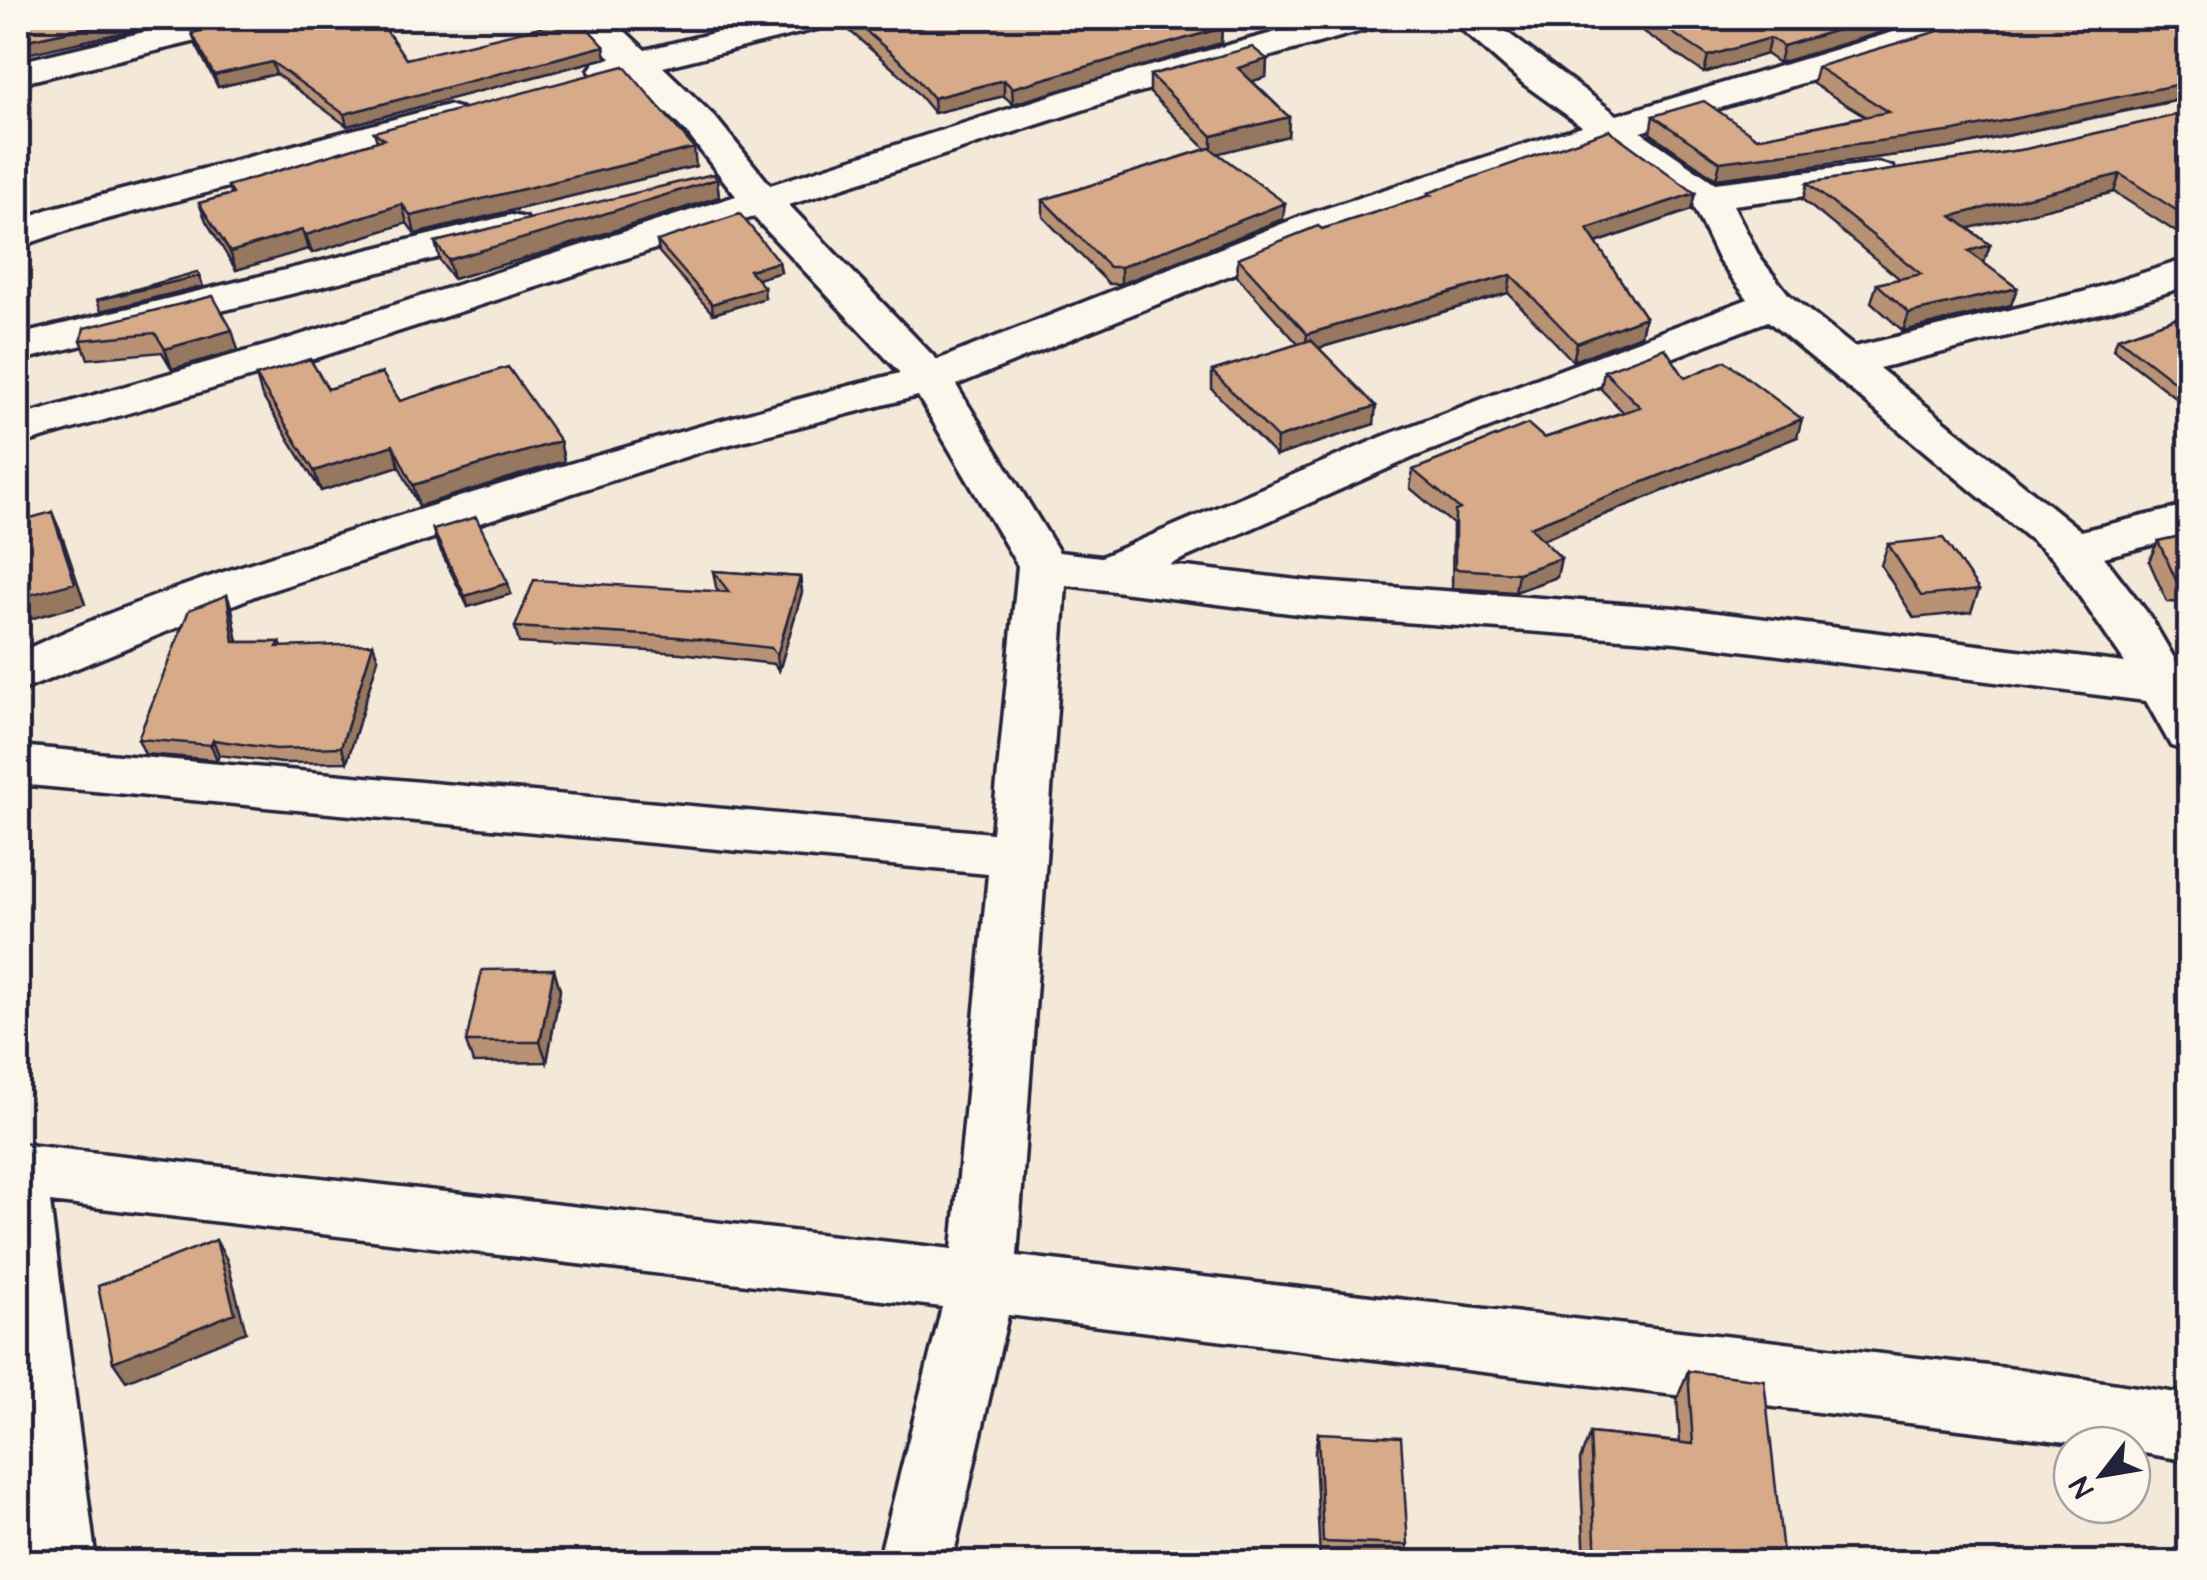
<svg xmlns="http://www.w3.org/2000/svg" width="2207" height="1580" font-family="'Architects Daughter',sans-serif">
<rect width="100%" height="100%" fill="#f4e8d8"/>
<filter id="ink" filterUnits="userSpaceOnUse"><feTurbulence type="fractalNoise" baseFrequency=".01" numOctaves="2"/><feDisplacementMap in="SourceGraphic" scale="20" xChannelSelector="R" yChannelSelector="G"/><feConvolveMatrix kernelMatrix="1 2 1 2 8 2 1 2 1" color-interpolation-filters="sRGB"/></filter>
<g filter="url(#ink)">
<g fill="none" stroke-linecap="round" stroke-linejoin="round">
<g stroke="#22223b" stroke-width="7">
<path id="street" d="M203 18H264L259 26 18 84V62Z
M573 18H611L645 50 774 18H833L828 26 663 67 715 117 770 185 1103 79 1328 18H1385L1380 26 1129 95 789 205 937 360 1302 216 1582 126 1525 85 1449 18H1488L1617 115 1940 18H1995L1990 26 1641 132 1715 183 1878 163 1892 167 1898 175 1892 183 1878 187 1733 205 1760 258 1789 295 1854 347 2083 292 2190 258V285L2112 310 1879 368 2081 531 2190 505V535L2104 557 2149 615 2181 670 2190 671V752L2171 746 2146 701 1676 642 1306 615 1066 585 1017 1256 2024 1370 2190 1395V1461L2132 1451V1445H2092L1008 1315 952 1562H878L942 1307 50 1202 96 1562H22L18 1518V1144L952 1249 988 874 18 784V746L992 833 1018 566 918 396 703 451 257 595 18 692V653C140 596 267 557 396 517 564 464 729 416 900 373L754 217 307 361 18 445V417L275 343 736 196 687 133 629 76 608 81 595 78 589 70 595 62 611 58ZM1606 143 1692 204 1719 261 1748 299 1384 436 1101 557 1059 552 956 385 1332 234ZM1768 321 2055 560 2125 663 1676 608 1306 581 1169 565 1416 456Z
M448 105 462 109 467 117 462 125 77 227 18 247V221L49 209Z
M511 215 526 218 532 227 526 236 18 361V335Z"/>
</g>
<use href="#street" fill="#fbf7ec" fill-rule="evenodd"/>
</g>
<path fill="#b99276" stroke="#22223b" stroke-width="2.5" d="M709 18H762L720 28Z
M835 18H1208L1222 28 1221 43 1013 104 1004 96 934 113 906 80Z
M1624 18H1929L1779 63 1766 54 1704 73Z
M2190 18V98L1949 148 1716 179 1650 133 1653 116 1757 138 1865 116 1813 84 1817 67Z
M192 33 406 59 606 58 347 126 276 74 218 87 196 45Z
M1267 59 1266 77 1252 81 1289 117 1288 136 1217 153 1283 219 1121 284H1109L1043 217V200L1206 149 1150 93V75Z
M2190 112V241L2114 192 1968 228 1990 245 1983 263 2017 288 2011 305 1903 331 1871 302 1877 284 1900 279 1803 200 1807 183 2026 149Z
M374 132 696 166 415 234 407 223 312 253 308 249 236 270 206 221 199 203 231 194 228 186 377 141Z
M717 179 719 197 553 250 453 279 440 261 435 242Z
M1428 193H1695L1691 210 1596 243 1645 317 1641 335 1573 361 1508 293 1319 348 1374 424 1276 456 1212 389V371L1298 344 1237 276 1238 258 1322 229 1428 196Z
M657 241 779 262 781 272 756 279 765 298 713 314 659 252Z
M213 296 238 350 172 369 162 352 88 359 81 340Z
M2190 313V409L2113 349 2118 338Z
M1604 371 1685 378 1797 437 1542 540 1557 577 1515 592 1452 588 1453 524 1410 488 1413 470 1544 438 1623 412 1601 389Z
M256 376 400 401 560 441 564 461 419 506 399 466 321 491 262 396Z
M433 530 511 594 468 607 436 541Z
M2190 534V603L2167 602 2149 561 2158 541Z
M1888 544 1979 590 1971 612 1914 618 1881 565Z
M713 571 800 577 802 592 779 671 774 664 681 653 519 643 515 627 719 592 716 587Z
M227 595 232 609 238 642H280L282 647 378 658 347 762 282 763 219 755 217 760 145 754 138 739Z
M554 969 560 990 547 1062 473 1063 466 1042Z
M1688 1371 1784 1562H1585L1580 1460 1590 1433 1680 1442 1677 1399Z
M1318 1433 1408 1545 1404 1562 1320 1560 1315 1452Z"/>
<path fill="#967760" stroke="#22223b" stroke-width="2.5" d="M130 18H188L18 56V42Z
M718 18H762L720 28Z
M1878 18H1929L1779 63 1783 46Z
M1222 28 1221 43 1013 104 1012 88Z
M1770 38 1766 54 1704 73 1708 56Z
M604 46 606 58 347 126 344 114Z
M1267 59 1266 77 1237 86 1238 68Z
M272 62 276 74 218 87 214 75Z
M1004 80V96L934 113 933 98Z
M2190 82 2189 97 1949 148 1716 179 1720 162Z
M1289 117 1288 136 1212 155V136Z
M694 148 696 166 415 234 411 216Z
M2120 174 2114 192 1946 234 1952 216Z
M717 179 719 197 553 250 453 279 448 260Z
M1695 193 1691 210 1584 247 1587 229Z
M1285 203 1283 219 1121 284V267Z
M402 204 407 223 312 253 306 235Z
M302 230 308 249 236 270 230 252Z
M1990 245 1984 263 1962 269 1968 251Z
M779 262 781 272 750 281 749 270Z
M1511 275 1508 293 1305 352 1307 334Z
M199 276 203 286 101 311 97 300Z
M764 287 765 298 713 314 712 304Z
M2017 288 2011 305 1903 331 1909 313Z
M1645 317 1641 335 1573 361 1577 343Z
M232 330 238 350 172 369 165 349Z
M1376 406 1374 424 1276 456 1277 438Z
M1802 419 1797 437 1526 546 1530 527Z
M560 441 564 461 419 506 413 485Z
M393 445 399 466 321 491 314 471Z
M52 512 61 533 85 604 18 622V598Z
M1561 558 1557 577 1515 592 1518 573Z
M800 577 802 592 779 671 777 655Z
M508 583 511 594 468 607 465 596Z
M227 595 232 609 240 656 234 642Z
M373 644 378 658 347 762 341 747Z
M213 740 219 755 217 760 211 745Z
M554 969 560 990 547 1062 540 1042Z
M216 1240 227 1260 246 1332 126 1381 113 1362Z"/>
<path fill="#d7aa89" stroke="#22223b" stroke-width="2.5" d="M18 18H130L18 42Z
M256 18H378L406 59 578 18 604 46 344 114 272 62 214 75 192 33Z
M851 18H1208L1222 28 1012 88 1004 80 933 98 905 65Z
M1650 18H1878L1783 46 1770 38 1708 56Z
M1982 18H2190V82L1955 131 1720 162 1653 116 1704 101 1757 138 1889 112 1817 67Z
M1252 47 1267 59 1238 68 1289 117 1212 136 1150 75Z
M624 66 694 148 411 216 402 204 306 235 302 230 230 252 199 203 233 194 228 186 384 139 374 132Z
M2190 112V219L2120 174 1952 216 1990 245 1968 251 2017 288 1909 313 1877 284 1921 274 1807 183 2026 149Z
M1609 130 1695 193 1587 229 1645 317 1577 343 1511 275 1307 334 1238 258 1318 226 1322 229 1431 195 1428 193Z
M1210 148 1285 203 1121 267H1109L1043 200Z
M713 174 717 179 549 231 448 260 435 242Z
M740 214 779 262 749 270 764 287 712 304 657 241Z
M197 272 199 276 97 300Z
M213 296 232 330 165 349 155 333 81 340 84 328Z
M2190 313V394L2118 338Z
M1311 340 1376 406 1277 438 1212 371Z
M1665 348 1685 378 1725 361 1802 419 1530 527 1561 558 1518 573 1455 569V511L1460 509 1413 470 1528 424 1544 438 1640 407 1604 371Z
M310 359 328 389 382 373 400 401 508 367 560 441 413 485 393 445 314 471 256 376Z
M18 492 27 519 52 512 75 583 18 598Z
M476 517 508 583 465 596 433 530Z
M2190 534V582H2177L2158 541Z
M1943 538 1979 590 1921 596 1888 544Z
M713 571 800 577 777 655 771 648 678 637 515 627 534 580 729 592Z
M227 595 234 642H280L277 647 373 644 341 747 276 749 213 740 211 745 138 739 189 610Z
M554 969 540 1042H466L482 970Z
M216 1240 235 1313 113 1362 98 1286Z
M1688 1371 1764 1380 1784 1562H1596L1590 1433 1693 1444Z
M1318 1433 1401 1437 1408 1545 1323 1542Z"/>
</g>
<rect width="2207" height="1580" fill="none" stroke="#fbf7ec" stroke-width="60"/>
<rect x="30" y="30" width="2147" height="1520" fill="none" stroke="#22223b" stroke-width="4" filter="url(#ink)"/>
<g transform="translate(2102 1475) rotate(239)"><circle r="48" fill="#fbf7ec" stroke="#a4a2a5" stroke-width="2.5"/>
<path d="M0-8L18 38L0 25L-18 38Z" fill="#22223b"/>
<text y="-15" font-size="28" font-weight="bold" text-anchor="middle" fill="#22223b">N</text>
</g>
</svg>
